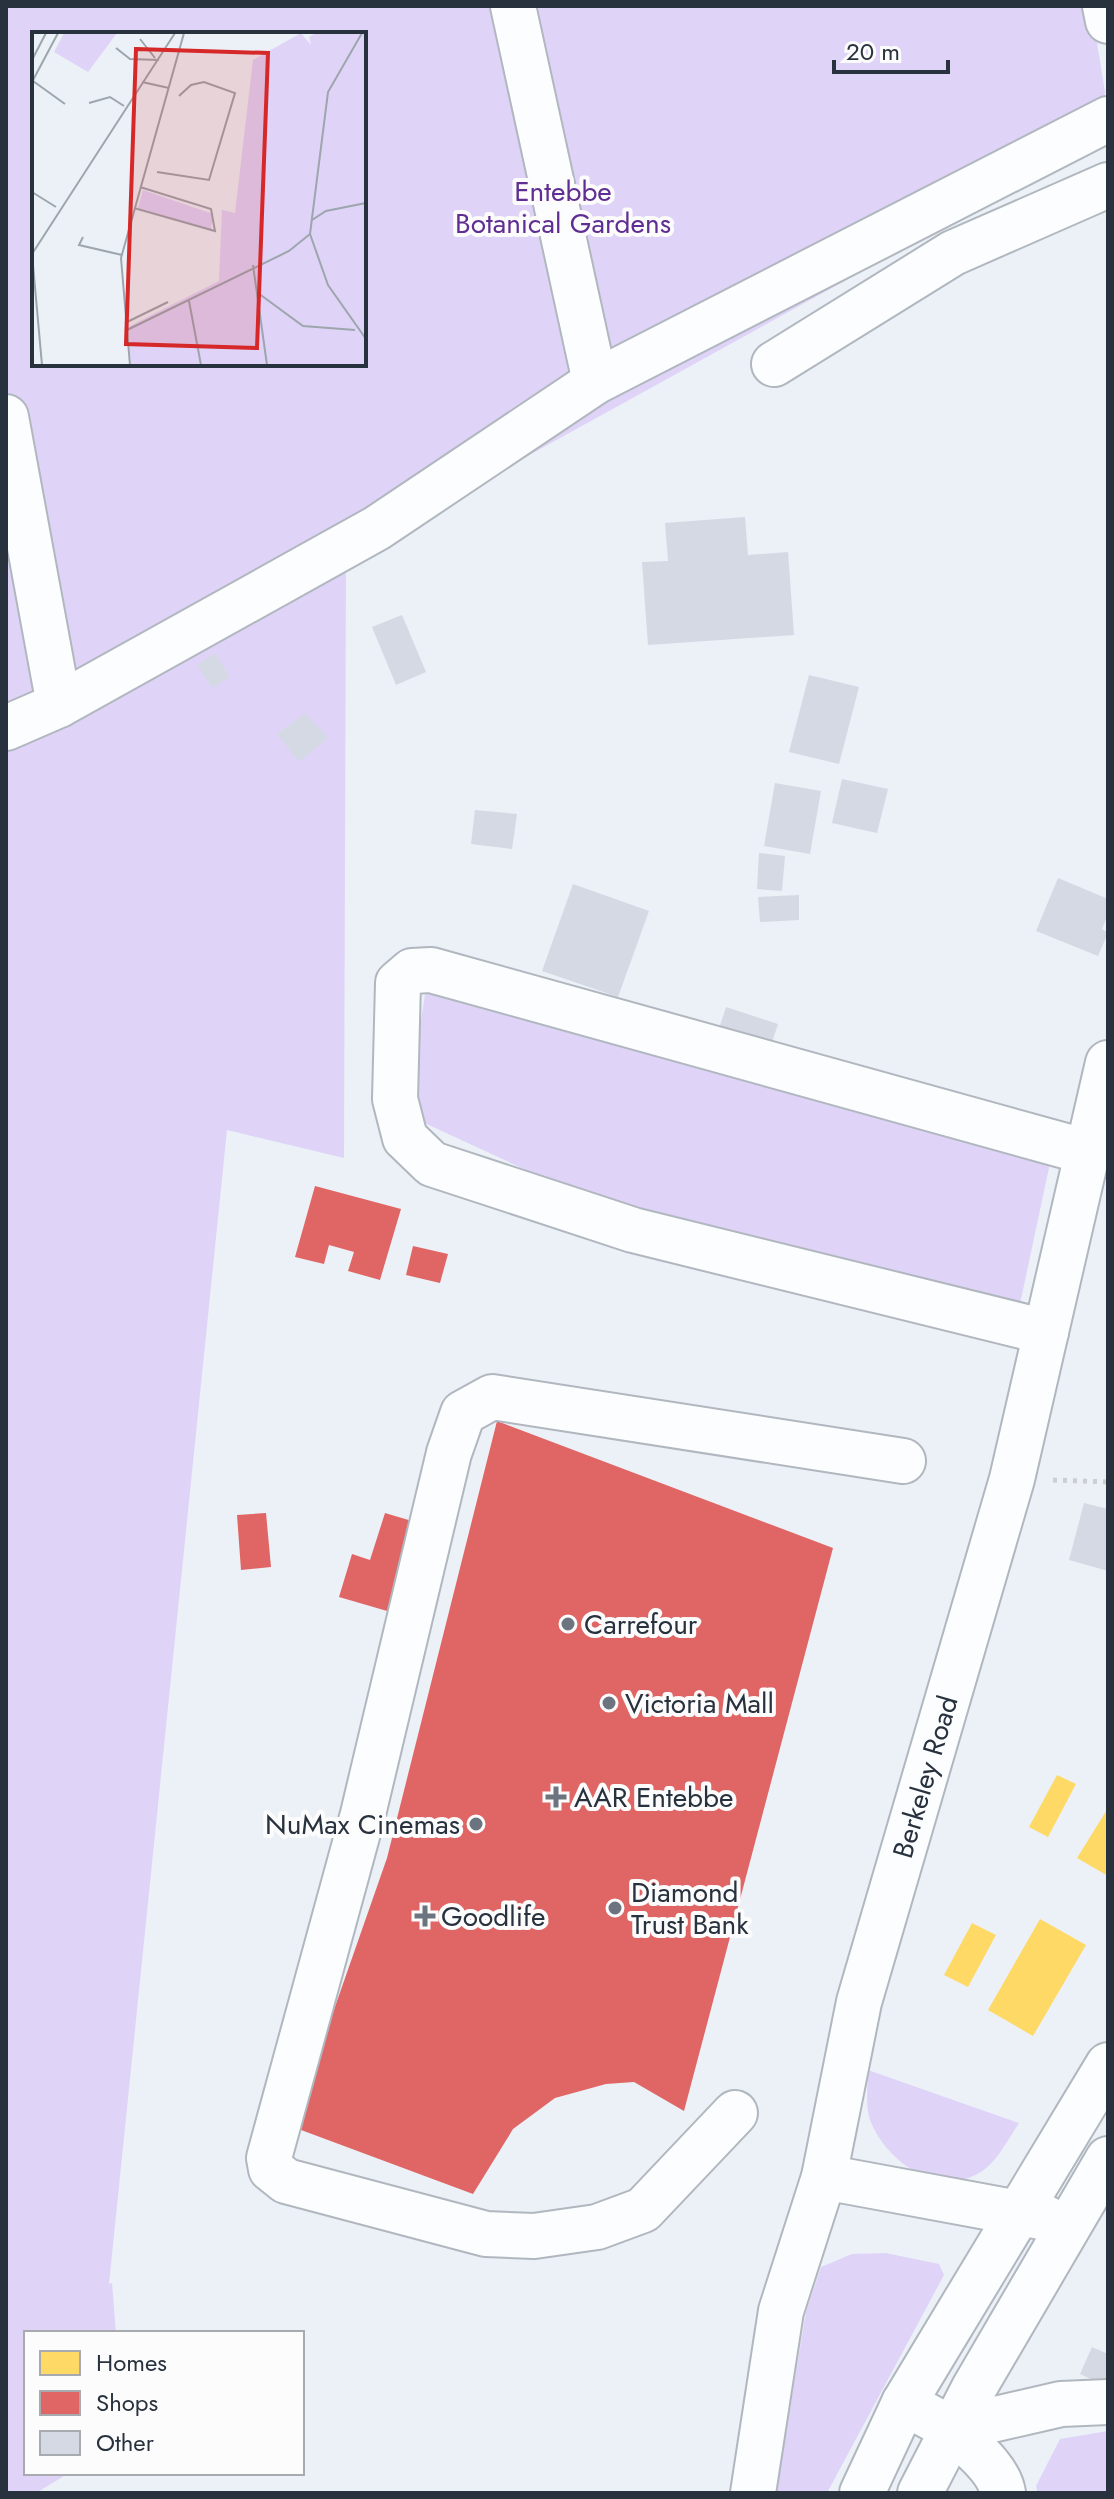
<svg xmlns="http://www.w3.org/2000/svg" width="1114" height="2499" font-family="Jost,sans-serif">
<rect width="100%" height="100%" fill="#ebf1f7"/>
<path fill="#dfd4f8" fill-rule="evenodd" d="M6 6H1091L1105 92 1102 139 346 556 344 1158 227 1130 109 2284 112 2283 116 2333H26V2473H69L36 2493H6ZM34 34H364V364H34Z
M426 988 1053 1149 1020 1304 619 1213 420 1121 410 1089Z
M868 2070 1019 2123C1009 2138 999 2158 985 2169 941 2202 886 2162 870 2120 865 2106 868 2085 868 2070Z
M886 2253 939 2264 944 2275 827 2493H776L806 2312 821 2267 852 2254Z
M1108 2431V2493H1038L1036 2486 1060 2439Z"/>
<path fill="#ffd966" d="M1057 1775 1076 1784 1048 1837 1029 1827Z
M1108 1808V1876L1077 1858Z
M1040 1919 1086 1945 1033 2036 988 2010Z
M972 1923 996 1935 968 1987 944 1975Z"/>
<path fill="#e06666" d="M315 1186 401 1209 380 1280 348 1271 354 1252 329 1245 324 1264 295 1257Z
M413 1246 448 1254 440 1283 406 1275Z
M497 1421 833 1548 684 2111 634 2082 606 2084 555 2098 513 2129 473 2194 293 2127 387 1858Z
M266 1513 271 1567 241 1570 237 1515Z
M385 1513 422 1524 394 1613 339 1597 352 1554 370 1560Z"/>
<path fill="#d5d9e4" d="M745 517 748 555 788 552 794 635 648 645 642 562 668 561 665 523Z
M402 615 426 672 396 685 372 627Z
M215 653 230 677 212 688 197 665Z
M809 675 859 687 839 764 789 752Z
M305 713 328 738 299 762 277 734Z
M842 779 888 789 877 833 832 823Z
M775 783 821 791 810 854 764 846Z
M475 810 517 814 512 849 471 844Z
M759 853 785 856 782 891 757 889Z
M1058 878 1108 899V914L1102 929 1108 933 1098 956 1036 931Z
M573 884 649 911 618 997 542 971Z
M799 895V920L760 922 758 897Z
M726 1007 778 1024 767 1058 715 1041Z
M1084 1503 1108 1509V1571L1069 1560Z
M1092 2347 1108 2354V2387L1080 2374Z"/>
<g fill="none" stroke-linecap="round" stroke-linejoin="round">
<g stroke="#b0b7bf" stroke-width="48">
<g id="minor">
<path d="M513 6 595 382"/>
<path d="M1105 6 1108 21"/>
<path d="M774 364 953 253 1108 185"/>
<path d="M6 417 59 705"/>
<path d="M6 728 59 705 377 528 595 382 1108 119"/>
<path d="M1046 1332 633 1230 432 1164 405 1138 395 1099 398 983 412 971 431 970 1087 1152"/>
<path d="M735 2113 643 2210 597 2227 534 2236 486 2234 286 2181 271 2169 269 2158 363 1814 449 1453 463 1413 492 1397 903 1461"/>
<path d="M904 2403 952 2429 1061 2404 1108 2402"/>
<path d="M952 2429C969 2446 999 2468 1003 2493"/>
<path id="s1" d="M753 2493 781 2311 824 2177 859 2002 1012 1479 1108 1063"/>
</g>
</g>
<g stroke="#b0b7bf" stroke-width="48">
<path id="highway" d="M824 2177 1046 2218
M862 2493 904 2403 1108 2065
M920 2493 974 2388 1108 2159"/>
</g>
<path stroke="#cdced2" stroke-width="5" stroke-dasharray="4 6" stroke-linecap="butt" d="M1053 1480 1108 1482"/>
<use href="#minor" stroke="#fcfdfe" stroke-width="44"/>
<use href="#highway" stroke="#fcfdfe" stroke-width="44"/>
</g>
<g fill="#6c757f" stroke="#fcfcfc" stroke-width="3">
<circle cx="568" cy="1624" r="8"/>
<circle cx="609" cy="1703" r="8"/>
<path d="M552 1785h8v8h8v8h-8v8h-8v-8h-8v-8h8z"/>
<circle cx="476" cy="1824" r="8"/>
<circle cx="615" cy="1908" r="8"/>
<path d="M421 1904h8v8h8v8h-8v8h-8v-8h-8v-8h8z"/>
</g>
<g text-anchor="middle" stroke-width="8" stroke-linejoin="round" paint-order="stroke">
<g font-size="28" fill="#5f2e92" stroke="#fcfcfc">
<text x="563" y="201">Entebbe<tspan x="563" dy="32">Botanical Gardens</tspan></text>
</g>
<g font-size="28" fill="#28323e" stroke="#fcfcfc" text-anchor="start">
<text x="584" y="1634">Carrefour</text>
<text x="625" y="1713">Victoria Mall</text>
<text x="574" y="1807">AAR Entebbe</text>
<text x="460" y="1834" text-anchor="end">NuMax Cinemas</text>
<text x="631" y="1902">Diamond<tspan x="631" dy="32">Trust Bank</tspan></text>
<text x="441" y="1926">Goodlife</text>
</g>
<g font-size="28" fill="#28323e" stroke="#fcfcfc">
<text dy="10" stroke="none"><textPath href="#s1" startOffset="738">Berkeley Road</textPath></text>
</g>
</g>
<g transform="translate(32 32)">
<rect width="334" height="334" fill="#ebf1f7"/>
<path d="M32 1H85L56 40 22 20ZM269 1 279 13 277 5 284 1H334V333H99L96 295 187 249 190 178 203 181 221 28ZM111 158 181 182 179 198 106 176Z" fill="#dfd4f8"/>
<path fill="none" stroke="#9da5ad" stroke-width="2" d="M108 7 123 26M84 16 98 27 127 28M0 28 14 1M1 49 33 72M0 50 26 1M110 50 137 56M57 71 78 65 92 74M125 140 177 148 203 61 172 50 159 53 147 64M0 160 24 175M102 176 183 199 179 177 108 155M280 188 294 179 334 171M278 202 296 253 334 307M51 205 47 213 90 223M0 222 10 333M0 222 143 1M221 233 235 333M226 261 271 294 323 298M157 269 169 333M93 291 136 270M93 299 257 219 278 202 296 60 330 1M98 333 89 226 152 1"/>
<path fill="#d62828" fill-opacity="0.15" stroke="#d62828" stroke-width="4" d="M104 17 236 21 225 316 94 312Z"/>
<rect width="334" height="334" fill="none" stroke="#28323e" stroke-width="4"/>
</g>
<rect width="1114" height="2499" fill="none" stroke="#28323e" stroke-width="16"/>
<rect x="24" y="2331" width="280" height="144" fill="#fcfcfc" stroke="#a7abb0" stroke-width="2"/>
<rect x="40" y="2351" width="40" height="24" fill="#ffd966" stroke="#a7abb0" stroke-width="2"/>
<text x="96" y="2371" font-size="24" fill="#28323e">Homes</text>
<rect x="40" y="2391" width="40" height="24" fill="#e06666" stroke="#a7abb0" stroke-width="2"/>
<text x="96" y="2411" font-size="24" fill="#28323e">Shops</text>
<rect x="40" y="2431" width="40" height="24" fill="#d5d9e4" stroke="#a7abb0" stroke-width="2"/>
<text x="96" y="2451" font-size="24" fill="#28323e">Other</text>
<path d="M834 60v12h114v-12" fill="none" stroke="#28323e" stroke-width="4"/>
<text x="846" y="60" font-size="24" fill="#28323e" stroke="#fcfcfc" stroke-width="6" paint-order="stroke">20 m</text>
</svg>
